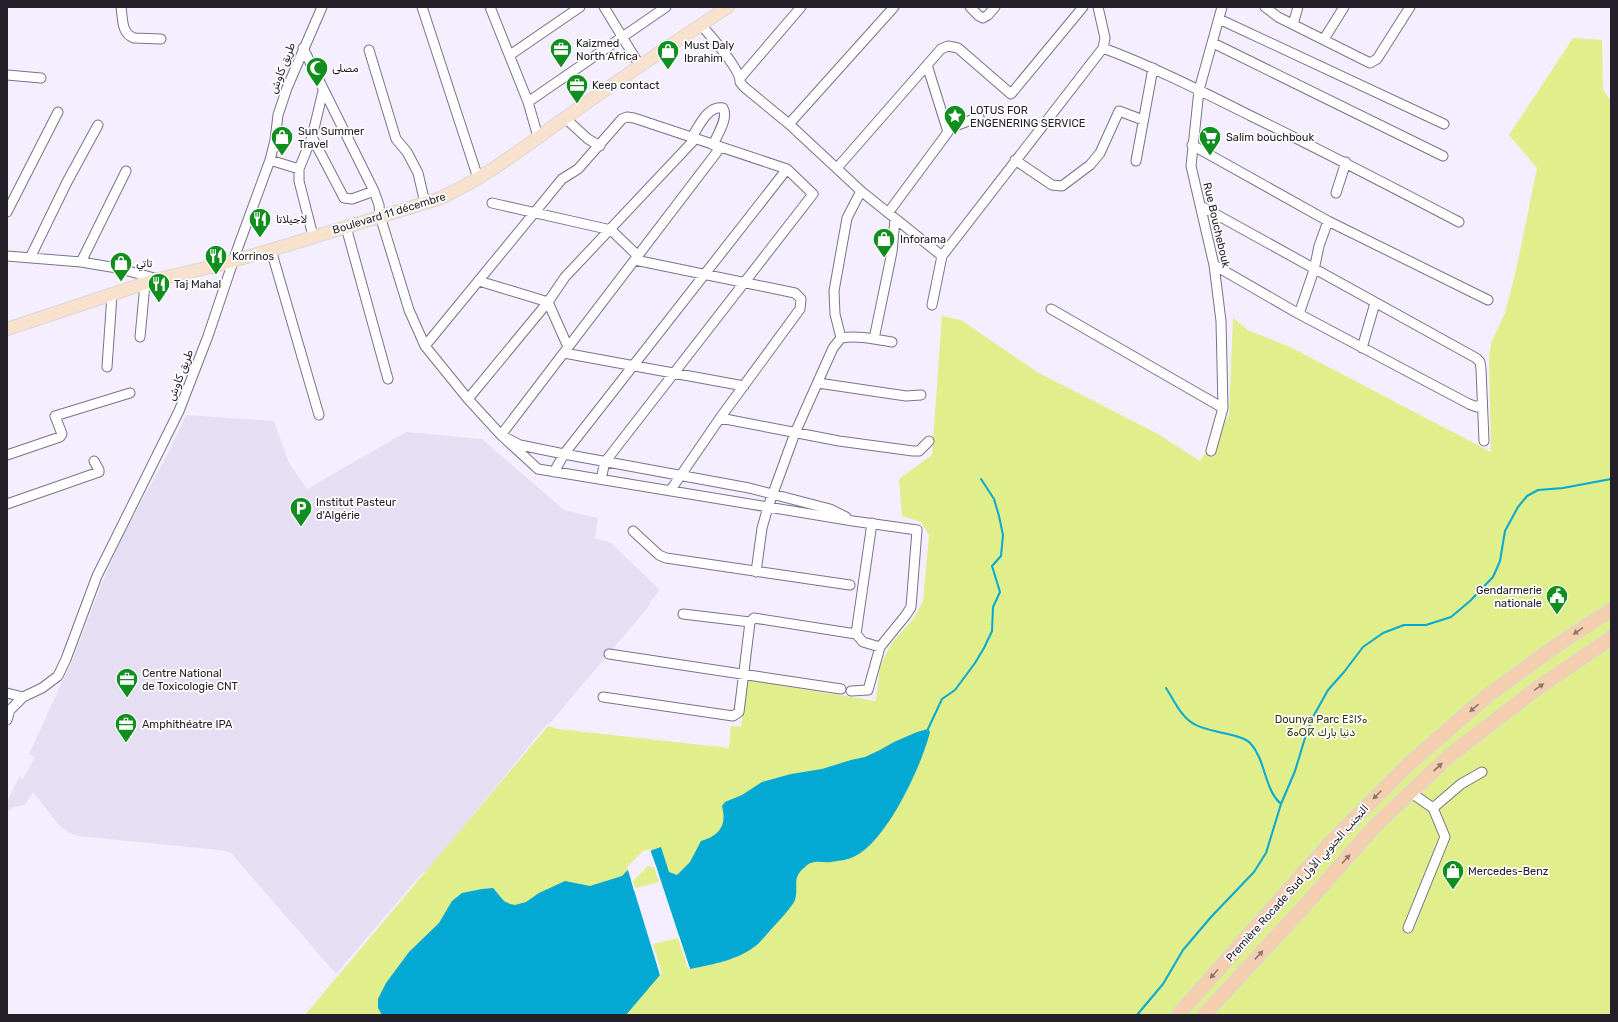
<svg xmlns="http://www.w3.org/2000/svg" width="1618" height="1022" font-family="Rubik,'Noto Naskh Arabic','Noto Sans Tifinagh',sans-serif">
<rect width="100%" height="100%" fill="#f5eeff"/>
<path fill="#e6def3" d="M186 415 274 421 289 463 307 489 406 432 482 439 564 510 598 518 595 538 611 543 660 590 651 601 649 606 550 723 547 724 428 870 422 873 336 974 231 853 220 850 77 836 68 832 59 825 33 792 25 805 13 807 7 812V802L19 777 23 779 35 757 29 754 72 661 102 583 122 537 170 450Z"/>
<path fill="#e0ee8b" d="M1573 38 1602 40 1603 89 1611 101V1015H305L548 726 558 729 729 748 731 726 741 727 747 680 876 701 880 666 891 644 914 618 923 601 929 535 921 522 902 516 899 479 932 455 942 316 961 320 1037 372 1158 434 1200 461 1229 415 1233 318 1248 330 1290 347 1491 452 1489 358 1491 343 1505 313 1517 266 1537 168 1509 135Z"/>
<path fill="#03a9d3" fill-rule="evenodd" d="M928 729 930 732C922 765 885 846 851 858 846 860 837 861 831 862 822 863 813 859 805 867 791 878 799 886 795 900 793 905 781 919 776 924 770 930 764 938 758 944 739 960 714 964 690 969L679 936 651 942 660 975 626 1015H382L378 1008V999L386 983 409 952 439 923 452 901 462 893 482 889 493 888 504 901 510 904 515 905 526 902 539 893 565 881 590 886 622 876 644 853 661 847 669 872 677 875 690 862 701 841C720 836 727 825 722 806L725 802 742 795 762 782 791 774 822 769 851 760 865 757 880 750 894 742 917 732ZM650 864 656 866 661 884 634 891 631 880Z"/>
<path fill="#f5eeff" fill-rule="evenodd" d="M650 849 656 866 690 969H688L678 938 653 944 662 974 660 975 627 867 643 851ZM648 866 654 867 659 882 636 888 633 881Z"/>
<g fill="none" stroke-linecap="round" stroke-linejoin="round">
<path stroke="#03a9d3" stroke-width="2" d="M1166 688C1174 700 1181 717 1194 724 1208 733 1242 733 1251 744 1266 761 1264 789 1281 804
M928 729 942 699 955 690 975 663 984 648 992 631 993 607 1000 592 992 566 1001 556 1003 535 999 516 994 499 981 479
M1137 1015 1163 984 1183 950 1211 917 1254 872 1266 853 1281 804 1295 771 1305 738 1313 717 1328 690 1344 672 1363 647 1383 633 1404 625H1426L1451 617 1470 601 1493 577 1500 561 1505 531 1518 507 1527 496 1538 490 1563 488 1611 479"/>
<g stroke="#7b728a" stroke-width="11">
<path id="minor" d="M121 7C123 19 121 33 134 38L161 39
M422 7 478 178
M490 7 528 102 538 137
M604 7 640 66
M970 7 979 16 983 18 988 15 995 7
M1265 7 1278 17 1370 63 1377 59 1410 7
M1219 19 1444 124
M1293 24 1298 7
M701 25C710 35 741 70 740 82L744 87 789 124 861 191 942 256
M1324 39 1344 7
M1213 43 1443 156
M303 48 374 191 379 205 380 216 409 310 425 346 468 399 501 435 538 469 853 521 917 530 911 607 906 615 880 647 868 690 851 691
M1103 48C1154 67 1203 92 1251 116 1321 150 1390 186 1459 222
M369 50 396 139 407 152 418 173 425 203
M510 55 580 7
M7 75 41 78
M741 77 801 7
M323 91 312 137 344 198 352 199 374 191
M528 102 666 7
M565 118 588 139 600 146
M789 124 894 7
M947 129 979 117
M312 137 299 169V181L313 236
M692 137C699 126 708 105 723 108 729 118 717 135 713 145
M1192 145 1328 221 1488 300
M720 148 501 435 520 445 564 454 749 488 830 509 846 517
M270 160 299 169
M1015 160 1052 185 1062 186 1090 165 1100 153 1119 111 1143 120
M1136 161 1153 68
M837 168 941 49 948 46 958 48 1011 94 1083 7
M1336 193 1346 162
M492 203 611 230 638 256
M1201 206 1476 358 1480 362 1481 369 1484 441
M7 212 58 112
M888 213 948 132 927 65
M346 227 388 379
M271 250 319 415
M7 256 81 262 117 268 158 279
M30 258 67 182 98 125
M635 260 795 293 801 299 800 309 720 418 670 491
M81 262 126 171
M1214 265 1299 314 1469 404 1477 407 1482 403
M479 281 548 302 568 347
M932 305 942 256 1103 48 1105 38 1098 7
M1051 309 1223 408
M1299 314 1314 270 1319 246 1328 221
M140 337 145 284
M841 338 835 314 834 291 847 218 861 191
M874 339 892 252 895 219
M425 346 562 179 578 169 622 119 627 117 634 118 787 169 813 194 605 462 601 479
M1362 348 1375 303
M564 353 744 386
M107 367 112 295
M818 383 906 396 921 395
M468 399 548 302 565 277 696 138
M720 418 839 441 913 451H919L929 441
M1211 451 1223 408 1221 321 1214 265 1191 166 1199 90 1222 7
M7 455 60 437 62 434 55 416 130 393
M554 472 564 454 787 169
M7 504 99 472V470L94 461
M633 531 659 555 666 558 850 585
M756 572 762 528 768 507 795 433 833 348 841 338C858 335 875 339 892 342
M683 614 750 622
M856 634 863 642 880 647
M609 654 841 689
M7 693 23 697
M603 697 733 716 739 712 750 622 754 618 856 634 872 523
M7 720 10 710 23 697 42 688 58 676 66 659 97 576 179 411 208 336 237 250 270 160 275 140 278 115 287 88 322 7
M1433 808 1461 784 1482 772
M1408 928 1445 837 1433 808 1410 792"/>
</g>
<g stroke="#d8d7d9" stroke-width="14">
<path id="major" d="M7 329 158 279 211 267 271 250 438 199C484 179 524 147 565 118 619 80 673 43 728 7"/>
</g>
<g stroke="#d8d7d9" stroke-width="15">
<path id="highway" d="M1178 1015 1330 843 1410 763 1487 696 1560 643 1611 610
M1204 1015 1309 901 1375 826 1449 756 1536 689 1611 638"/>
</g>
<use href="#minor" stroke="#fff" stroke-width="9"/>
<use href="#major" stroke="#f8e2ce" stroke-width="12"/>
<use href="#highway" stroke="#f4ceae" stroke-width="13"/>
</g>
<defs><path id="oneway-solid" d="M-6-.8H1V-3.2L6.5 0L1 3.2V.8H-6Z"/></defs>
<g fill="#8c776c">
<use href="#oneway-solid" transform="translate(1578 631) rotate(146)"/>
<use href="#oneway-solid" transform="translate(1539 687) rotate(-34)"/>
<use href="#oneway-solid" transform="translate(1474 708) rotate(139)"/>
<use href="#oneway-solid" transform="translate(1438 767) rotate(-43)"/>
<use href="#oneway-solid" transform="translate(1377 795) rotate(135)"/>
<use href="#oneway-solid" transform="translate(1346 859) rotate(-48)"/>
<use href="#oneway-solid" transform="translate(1259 955) rotate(-47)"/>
<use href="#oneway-solid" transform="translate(1214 974) rotate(132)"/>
</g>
<defs>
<g id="office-pin" transform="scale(1.15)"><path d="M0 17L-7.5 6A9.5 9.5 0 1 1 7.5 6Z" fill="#108f1e" stroke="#fff"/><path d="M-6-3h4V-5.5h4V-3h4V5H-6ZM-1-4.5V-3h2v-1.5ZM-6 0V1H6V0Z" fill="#fff"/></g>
<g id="shop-pin" transform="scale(1.15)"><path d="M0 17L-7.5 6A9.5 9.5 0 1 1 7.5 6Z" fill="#108f1e" stroke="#fff"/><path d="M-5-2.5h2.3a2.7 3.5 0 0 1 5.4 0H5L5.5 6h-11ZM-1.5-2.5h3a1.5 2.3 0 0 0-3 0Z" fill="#fff"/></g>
<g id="mosque-pin" transform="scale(1.15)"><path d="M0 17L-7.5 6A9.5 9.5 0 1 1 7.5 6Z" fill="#108f1e" stroke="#fff"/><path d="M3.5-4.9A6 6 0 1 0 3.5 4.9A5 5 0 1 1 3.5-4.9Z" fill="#fff"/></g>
<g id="sight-pin" transform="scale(1.15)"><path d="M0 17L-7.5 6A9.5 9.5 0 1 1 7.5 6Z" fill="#108f1e" stroke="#fff"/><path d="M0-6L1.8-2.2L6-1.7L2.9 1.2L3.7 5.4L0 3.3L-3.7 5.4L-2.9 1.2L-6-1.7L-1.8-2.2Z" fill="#fff"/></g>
<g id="supermarket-pin" transform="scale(1.15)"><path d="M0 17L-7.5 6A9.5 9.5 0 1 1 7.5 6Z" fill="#108f1e" stroke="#fff"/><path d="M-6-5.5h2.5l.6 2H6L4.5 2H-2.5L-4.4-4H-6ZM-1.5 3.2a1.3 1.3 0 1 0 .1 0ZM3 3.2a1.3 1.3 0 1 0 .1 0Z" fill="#fff"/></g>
<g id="restaurant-pin" transform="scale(1.15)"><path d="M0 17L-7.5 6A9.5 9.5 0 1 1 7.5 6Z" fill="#108f1e" stroke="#fff"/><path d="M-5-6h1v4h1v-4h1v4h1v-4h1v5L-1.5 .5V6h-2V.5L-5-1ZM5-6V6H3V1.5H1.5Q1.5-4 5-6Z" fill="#fff"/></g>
<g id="parking-pin" transform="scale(1.15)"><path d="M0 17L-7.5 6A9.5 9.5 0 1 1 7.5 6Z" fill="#108f1e" stroke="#fff"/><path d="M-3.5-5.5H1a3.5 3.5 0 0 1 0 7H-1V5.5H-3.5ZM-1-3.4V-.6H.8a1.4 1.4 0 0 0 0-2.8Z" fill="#fff"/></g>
<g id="civic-pin" transform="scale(1.15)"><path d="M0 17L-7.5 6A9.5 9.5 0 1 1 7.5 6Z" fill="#108f1e" stroke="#fff"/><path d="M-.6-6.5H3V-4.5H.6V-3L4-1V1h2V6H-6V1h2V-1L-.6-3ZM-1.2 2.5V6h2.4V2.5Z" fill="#fff"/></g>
</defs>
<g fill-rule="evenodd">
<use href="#office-pin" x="561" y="49"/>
<use href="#shop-pin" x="668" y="51"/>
<use href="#mosque-pin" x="317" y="68"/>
<use href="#office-pin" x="577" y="85"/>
<use href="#sight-pin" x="955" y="116"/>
<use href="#shop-pin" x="282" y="137"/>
<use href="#supermarket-pin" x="1210" y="137"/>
<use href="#restaurant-pin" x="260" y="219"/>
<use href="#shop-pin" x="884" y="239"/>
<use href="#restaurant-pin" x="216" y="256"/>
<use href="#shop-pin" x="121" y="263"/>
<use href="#restaurant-pin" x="159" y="284"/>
<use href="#parking-pin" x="301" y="508"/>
<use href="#civic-pin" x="1557" y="596"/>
<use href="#office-pin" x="127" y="679"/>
<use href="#office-pin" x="126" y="724"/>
<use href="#shop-pin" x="1453" y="871"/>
</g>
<g text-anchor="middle" stroke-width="3.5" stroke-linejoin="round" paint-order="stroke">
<g font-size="11" fill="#24202a" stroke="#fff" text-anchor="start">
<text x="576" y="47">Kaizmed<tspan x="576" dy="13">North Africa</tspan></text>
<text x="684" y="49">Must Daly<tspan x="684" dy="13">Ibrahim</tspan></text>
<text x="332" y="72">مصلى</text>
<text x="592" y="89">Keep contact</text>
<text x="970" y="114">LOTUS FOR<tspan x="970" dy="13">ENGENERING SERVICE</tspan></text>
<text x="298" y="135">Sun Summer<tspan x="298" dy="13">Travel</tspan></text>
<text x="1226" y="141">Salim bouchbouk</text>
<text x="276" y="223">لاجيلاتا</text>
<text x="900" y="243">Inforama</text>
<text x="232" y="260">Korrinos</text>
<text x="136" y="267">تاتي</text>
<text x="174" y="288">Taj Mahal</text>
<text x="316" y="506">Institut Pasteur<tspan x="316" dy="13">d'Algérie</tspan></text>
<text x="1542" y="594" text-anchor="end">Gendarmerie<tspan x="1542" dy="13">nationale</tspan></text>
<text x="142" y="677">Centre National<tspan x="142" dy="13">de Toxicologie CNT</tspan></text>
<text x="142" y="728">Amphithéatre IPA</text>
<text x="1468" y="875">Mercedes-Benz</text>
</g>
<g font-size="11" fill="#24202a" stroke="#fff">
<text transform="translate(282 68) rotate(-69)" y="4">طريق كاوش</text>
<text transform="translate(389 213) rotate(-17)" y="4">Boulevard 11 décembre</text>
<text transform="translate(1217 225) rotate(77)" y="4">Rue Bouchebouk</text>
<text transform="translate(180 375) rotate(-69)" y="4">طريق كاوش</text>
<text transform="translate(1297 883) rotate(-48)" y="4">Première Rocade Sud التجنب الجنوبي الأول</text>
</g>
<g font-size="11" fill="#31360b" stroke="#fff">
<text x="1321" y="723">Dounya Parc ⴹⵓⵏⵢⴰ<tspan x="1321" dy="13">ⵒⴰⵔⴽ دنيا بارك</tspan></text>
</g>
</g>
<rect width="1618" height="1022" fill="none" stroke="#24202a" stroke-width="16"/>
</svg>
